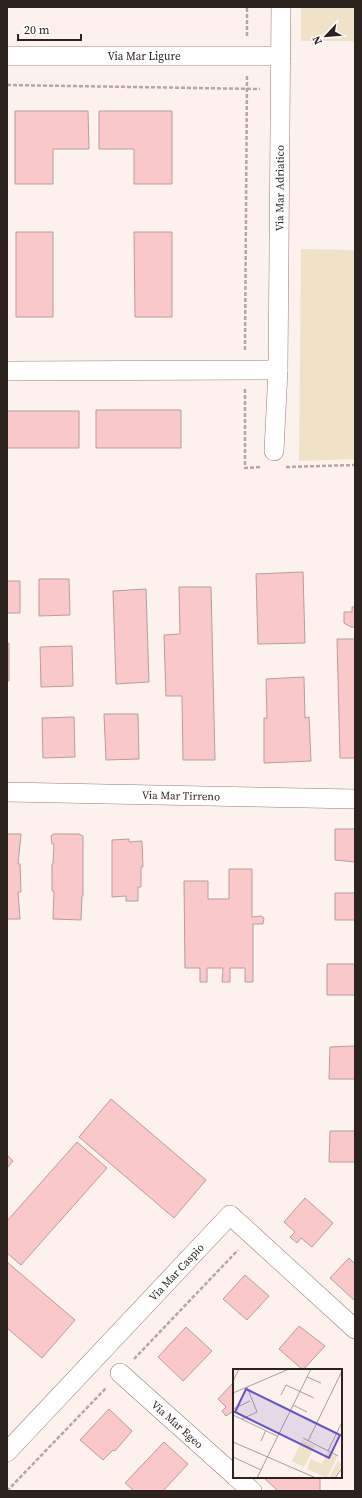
<svg xmlns="http://www.w3.org/2000/svg" width="362" height="1498" font-family="'Source Serif 4',serif">
<rect width="100%" height="100%" fill="#fcf1ed"/>
<path fill="#f0e2c7" d="M301 7H355V41H301Z
M301 249 355 250V459L299 461Z"/>
<path fill="#fbc8c9" stroke="#b89c9d" d="M15 111H88L89 149H53V184H15Z
M99 111H172V184H134V149H99Z
M16 232H53V317H16Z
M134 232H172V317H135Z
M96 410H181V448H96Z
M7 411H79V448H7Z
M303 572 305 643 258 644 256 574Z
M39 579H69L70 615 39 616Z
M7 581H20V613H7Z
M179 587H211L215 760H183L182 696H166L164 635 180 634Z
M146 589 149 682 116 684 113 591Z
M352 607H355V627H351L344 623V612H352Z
M337 639H355V758H340Z
M7 643H9V681H7Z
M72 646 73 686 41 687 40 647Z
M304 677 305 718 309 717 311 761 264 763V718H267L266 679Z
M104 714H138L139 759 106 760Z
M74 717 75 757 43 758 42 718Z
M335 829H355V862L335 860Z
M7 834H21L18 864H20L21 892H18L20 919H7Z
M53 834H79L83 836V896H82L81 920 53 919 54 891H52V864H53L54 844H52L51 836Z
M129 839V842L142 841 143 867H141V887H138V901H126V896L112 897V840Z
M229 869H252V917L261 916 264 918 263 924H253V982H245V968H230V982H222L223 968H207V982H200V968H185L184 881H208V899H229Z
M335 893H355V920H335Z
M327 964H355V995H327Z
M355 1046V1079H329L330 1047Z
M111 1099 206 1180 174 1218 79 1137Z
M330 1131H355V1162H329Z
M77 1142 107 1168 21 1265 7 1253V1221Z
M7 1155 13 1161 7 1168Z
M305 1198 333 1223 312 1247 301 1238 297 1243 290 1237 295 1232 284 1222Z
M349 1258 355 1264V1301L330 1278Z
M7 1262 75 1320 42 1358 7 1328Z
M245 1275 269 1296 247 1320 223 1299Z
M299 1326 325 1346 303 1370 279 1349Z
M186 1327 212 1351 183 1381 158 1357Z
M234 1382V1414L232 1412 226 1416 222 1411 226 1407 218 1399Z
M109 1409 132 1431 115 1451 113 1450 103 1460 80 1440Z
M164 1442 188 1464 163 1491H134L125 1483Z
M263 1477H318L320 1479V1491H278Z"/>
<g fill="none" stroke-linecap="round" stroke-linejoin="round">
<g stroke="#957d74" stroke-width="20">
<g id="minor">
<path id="s1" d="M7 56H281"/>
<path d="M7 371 278 370"/>
<path id="s2" d="M274 451 278 370 281 7"/>
<path id="s3" d="M7 792 355 799"/>
<path id="s4" d="M120 1373 234 1475"/>
<path id="s5" d="M7 1452 230 1215 355 1329"/>
<path d="M236 1477 252 1491"/>
</g>
</g>
<path stroke="#b1a7a3" stroke-width="2.5" stroke-dasharray="4 2" stroke-linecap="butt" d="M247 36V7
M7 85 260 89
M245 350 247 75
M245 389V468L261 467
M286 467 355 465
M134 1359 238 1250
M7 1491 107 1387"/>
<use href="#minor" stroke="#fff" stroke-width="19"/>
</g>
<g text-anchor="middle" stroke-width="3.5" stroke-linejoin="round" paint-order="stroke">
<g font-size="11" fill="#2c221e" stroke="#fff">
<text dy="4" stroke="none"><textPath href="#s1" startOffset="137">Via Mar Ligure</textPath></text>
<text dy="4" stroke="none"><textPath href="#s2" startOffset="263">Via Mar Adriatico</textPath></text>
<text dy="4" stroke="none"><textPath href="#s3" startOffset="174">Via Mar Tirreno</textPath></text>
<text dy="4" stroke="none"><textPath href="#s5" startOffset="247">Via Mar Caspio</textPath></text>
<text dy="4" stroke="none"><textPath href="#s4" startOffset="77">Via Mar Egeo</textPath></text>
</g>
</g>
<g transform="translate(233 1369)">
<rect width="109" height="109" fill="#fcf1ed"/>
<path d="M69 71 82 77 71 98 59 92ZM95 83 104 88 94 109 74 100 78 90 89 95ZM105 92 109 96 101 109H96Z" fill="#f0e2c7"/>
<path fill="none" stroke="#a99e9a" stroke-width="1" d="M74 8 88 14M0 12 6 0M0 24 56 0M48 26 53 16 81 29M60 36 74 43M0 40 17 32M0 46 44 67M9 50 24 43 14 18M70 69 105 87M28 72 33 61M75 72 109 2M0 73 83 109M95 82 109 53M0 88 28 101M24 109 78 0M102 109 109 99"/>
<path fill="#6451ca" fill-opacity="0.15" stroke="#6451ca" stroke-width="2" d="M13 20 107 66 96 89 2 43Z"/>
<rect width="109" height="109" fill="none" stroke="#2c221e" stroke-width="2"/>
</g>
<rect width="362" height="1498" fill="none" stroke="#2c221e" stroke-width="16"/>
<g transform="translate(326 36) rotate(244)" stroke="#ffffff" stroke-width="3" paint-order="stroke">
<path d="M0-3L7 15L0 10L-7 15Z" fill="#2c221e"/>
<text y="-6" font-size="11" font-weight="bold" text-anchor="middle" fill="#2c221e">N</text>
</g>
<path d="M18 34v6h63v-6" fill="none" stroke="#2c221e" stroke-width="2"/>
<text x="24" y="34" font-size="12" fill="#2c221e" stroke="#ffffff" stroke-width="3" paint-order="stroke">20 m</text>
</svg>
